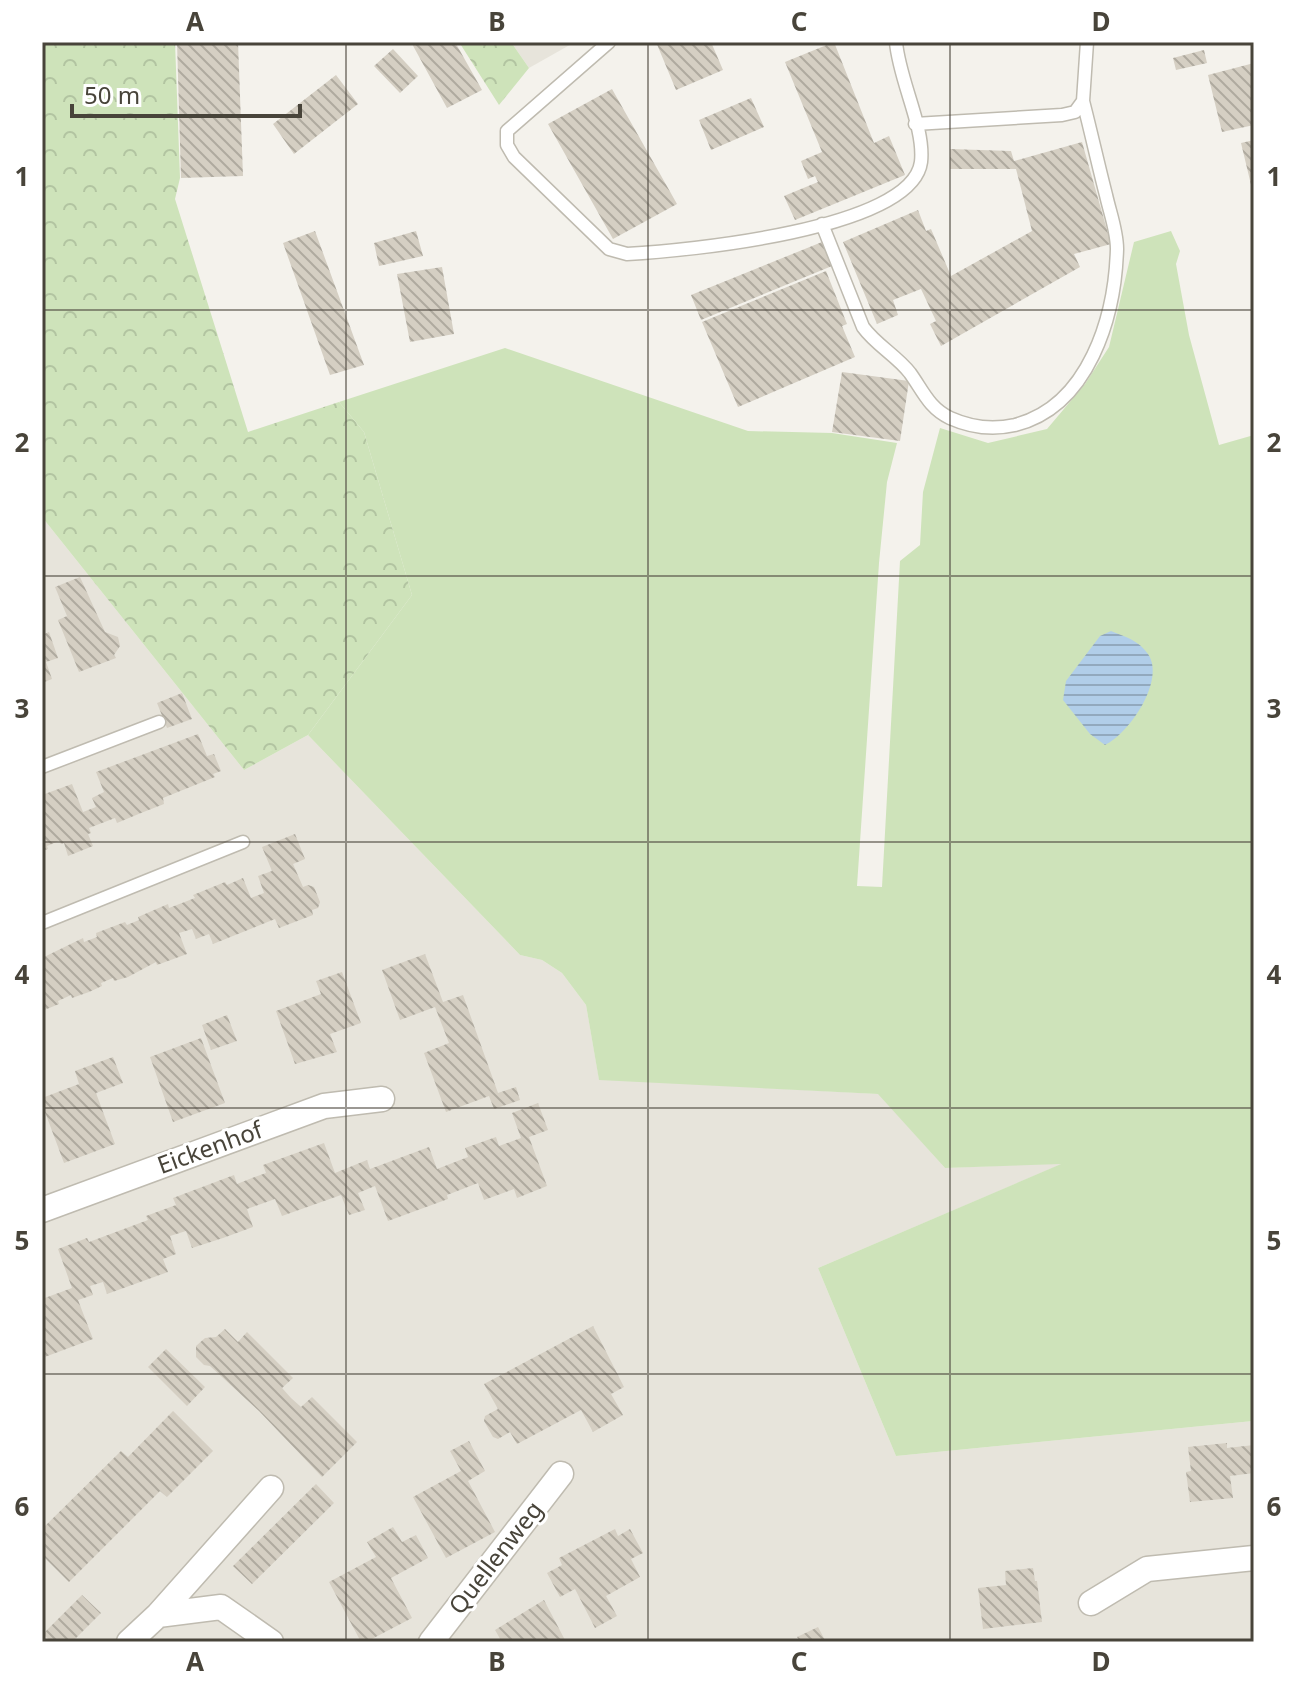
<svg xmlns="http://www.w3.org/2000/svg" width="1296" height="1684" font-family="'Noto Sans',sans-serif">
<defs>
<pattern id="forest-crowns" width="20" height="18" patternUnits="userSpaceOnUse" patternTransform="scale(2)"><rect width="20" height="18" fill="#cee3ba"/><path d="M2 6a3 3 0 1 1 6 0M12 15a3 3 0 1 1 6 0" fill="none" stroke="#b2c4a1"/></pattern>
<pattern id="water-rules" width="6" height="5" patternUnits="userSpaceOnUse" patternTransform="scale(2)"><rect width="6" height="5" fill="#b1cee9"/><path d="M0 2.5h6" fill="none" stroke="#92a9be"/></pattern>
<pattern id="building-back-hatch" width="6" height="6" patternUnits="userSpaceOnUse" patternTransform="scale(2)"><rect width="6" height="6" fill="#d5cfc3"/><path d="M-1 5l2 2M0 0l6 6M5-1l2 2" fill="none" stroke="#afaa9f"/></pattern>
</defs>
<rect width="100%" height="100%" fill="#f4f2ec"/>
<path fill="#e7e4db" d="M511 42H575L529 68Z
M42 517 244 770 308 735 520 955 542 960 562 973 586 1005 599 1079 879 1094 945 1168 1064 1163 818 1268 896 1456 1253 1421 1254 1406V1642H42Z"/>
<path fill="#cee3ba" d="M1171 231 1180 251 1176 264 1189 335 1219 445 1254 435 1253 1421 896 1456 818 1268 1061 1164 945 1168 878 1094 599 1080 586 1005 562 973 542 960 520 955 308 735 412 595 364 432 339 402 505 348 748 431 832 433 897 443 887 482 879 563 857 886 882 887 900 561 920 545 923 492 940 428 988 443 1047 429 1085 384 1109 347 1134 242Z"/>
<path fill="url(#forest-crowns)" d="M42 42H175L180 178 175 199 248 432 339 402 364 432 412 595 308 735 244 770 42 517Z
M459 42H511L529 68 499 105Z"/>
<path fill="url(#water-rules)" d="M1111 631C1126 637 1138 640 1148 654 1166 680 1129 734 1105 745L1090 734 1063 700 1066 681 1100 636Z"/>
<path fill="url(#building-back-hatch)" d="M177 42H238L243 176 181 178Z
M411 42H455L482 90 447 108Z
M656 42H711L723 70 676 90Z
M834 42 874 143 889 136 905 175 795 220 784 196 818 182 815 176 808 179 801 161 822 152 785 62Z
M393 49 418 76 400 93 374 66Z
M1204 50 1207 63 1176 70 1173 58Z
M1254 63V125L1222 132 1208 75Z
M336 75 358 104 294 154 273 124Z
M612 89 677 204 613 239 548 124Z
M751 98 764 127 711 150 699 120Z
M1254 140V193H1253L1241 143Z
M1082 142 1111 244 1074 254 1080 267 941 346 930 324 936 321 921 289 893 300 898 315 877 324 843 242 918 210 926 231 931 229 951 276 1032 231 1016 169H950V149L1011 151 1014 161Z
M315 231 364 365 330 375 283 243Z
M416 231 423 256 379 266 374 243Z
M822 242 832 266 701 320 691 295Z
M442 267 454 334 410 342 397 274Z
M826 271 847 324 842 326 855 357 738 407 702 322Z
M842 372 909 381 900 441 832 432Z
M80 577 105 632 118 637 120 646 114 655 116 658 79 672 58 620 67 616 55 587Z
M49 632 58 658 46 662 52 679 42 683V635Z
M182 693 192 719 167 728 157 703Z
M198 734 207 756 214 754 221 771 213 774 215 777 163 798 164 804 141 813 117 823 115 818 89 828 91 833 88 834 93 846 68 856 64 843 61 844 59 841 47 846 48 849 42 851V795L72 784 83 812 96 807 92 798 104 792 96 772Z
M295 834 305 859 293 864 303 887 308 885 314 887 320 902 318 908 312 910 313 915 279 928 275 919 213 944 209 934 196 939 192 929 179 933 187 954 157 965 156 962 128 977 114 981 113 978 101 983 102 986 89 992 72 998 71 995 58 1001 59 1004 42 1011V958L83 938 84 942 97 937 96 933 125 922 127 925 139 920 138 917 168 904 169 908 195 898 193 895 225 882 227 885 243 878 251 898 264 893 258 876 272 871 262 847Z
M425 954 443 1002 463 995 498 1093 516 1087 520 1100 494 1109 489 1096 446 1112 424 1053 449 1043 435 1007 400 1020 382 970Z
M342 972 361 1023 330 1034 337 1052 295 1064 276 1011 321 994 316 981Z
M227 1015 237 1041 211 1050 202 1025Z
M201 1038 225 1103 173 1122 150 1057Z
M113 1057 123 1083 96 1093 115 1144 64 1163 42 1104V1098L79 1084 75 1071Z
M538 1103 548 1130 529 1137 547 1186 517 1198 514 1189 484 1200 478 1183 447 1195 448 1199 388 1221 375 1186 358 1193 365 1210 349 1215 341 1195 282 1216 275 1199 247 1209 253 1227 223 1238 192 1248 186 1231 170 1236 176 1254 163 1259 168 1272 107 1294 103 1282 90 1286 93 1295 78 1300 93 1339 42 1358V1299L72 1288 58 1249 87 1238 89 1242 148 1220 146 1216 176 1205 173 1198 234 1175 237 1184 252 1178 266 1173 263 1165 324 1143 335 1173 367 1160 370 1169 429 1147 437 1169 468 1157 465 1148 496 1137 499 1146 521 1138 512 1113Z
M593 1326 624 1387 611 1394 623 1415 593 1432 581 1410 517 1444 510 1432 498 1439 493 1437 484 1421 485 1416 498 1409 484 1384Z
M225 1329 238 1342 247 1332 293 1378 282 1388 291 1398 301 1407 312 1397 357 1442 322 1477 259 1411 210 1366 204 1365 196 1357V1346L205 1338 216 1337Z
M166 1349 205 1387 187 1406 148 1367Z
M173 1411 213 1451 167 1497 160 1491 69 1582 42 1555V1529L121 1451 128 1457Z
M469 1441 485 1471 468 1481 495 1532 446 1558 413 1497 461 1471 450 1451Z
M1227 1443V1448L1254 1445V1473L1230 1476 1233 1498 1190 1502 1186 1472 1191 1471 1188 1447Z
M316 1484 334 1503 252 1584 233 1566Z
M393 1527 402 1542 416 1535 428 1558 391 1578 412 1618 366 1642H361L329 1582 376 1557 367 1542Z
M615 1529 618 1536 630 1529 643 1553 631 1559 640 1577 606 1596 617 1616 595 1628 575 1589 560 1597 547 1573 562 1565 559 1558Z
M1033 1568 1035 1581H1037L1042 1622 983 1629 978 1588 1006 1585 1005 1571Z
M82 1595 101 1613 72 1642H51L43 1634Z
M544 1600 566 1642H502L495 1630Z
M818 1627 826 1642H800L797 1637Z"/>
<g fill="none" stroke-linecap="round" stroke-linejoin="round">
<g stroke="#bfbbb0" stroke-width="15">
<path id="lane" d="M609 42 507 131V145L514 157 609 249 627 254C683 251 912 230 921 162 925 127 899 80 896 42
M915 124 1062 115 1075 112 1083 101 1087 42
M822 224 863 327C876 345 897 356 910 373 923 391 929 408 950 418 970 427 993 430 1015 425 1089 406 1115 317 1117 249 1117 231 1110 213 1106 195 1098 164 1091 132 1083 101
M42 767 159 722
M42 923 243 842"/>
</g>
<g stroke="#bfbbb0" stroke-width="27">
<path id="street" d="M42 1210 324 1106 382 1099
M1091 1603 1147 1569 1254 1558
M158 1615 271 1488
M129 1642 158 1615 221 1607 271 1642
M431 1642 561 1474"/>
</g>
<use href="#lane" stroke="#fff" stroke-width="12"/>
<use href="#street" stroke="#fff" stroke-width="24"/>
</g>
<path fill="none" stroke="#48443a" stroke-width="2" stroke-opacity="0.55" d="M346 42V1642M648 42V1642M950 42V1642M42 310H1254M42 576H1254M42 842H1254M42 1108H1254M42 1374H1254"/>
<g text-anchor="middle" stroke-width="6" stroke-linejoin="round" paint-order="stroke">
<g font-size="24" fill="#48443a" stroke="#fff">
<text transform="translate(210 1148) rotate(-20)" y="8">Eickenhof</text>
<text transform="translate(496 1558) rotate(-52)" y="8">Quellenweg</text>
</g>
</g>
<rect width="1296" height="1684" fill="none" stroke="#ffffff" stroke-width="88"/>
<path d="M72 104v12h228v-12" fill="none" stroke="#48443a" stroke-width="4"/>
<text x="84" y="104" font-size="24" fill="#48443a" stroke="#ffffff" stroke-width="6" paint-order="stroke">50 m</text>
<rect x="44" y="44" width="1208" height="1596" fill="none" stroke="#48443a" stroke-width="3"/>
<g font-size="26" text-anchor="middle" font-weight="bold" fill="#48443a">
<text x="195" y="31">A</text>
<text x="497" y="31">B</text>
<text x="799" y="31">C</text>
<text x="1101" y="31">D</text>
<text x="22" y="186">1</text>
<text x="1274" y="186">1</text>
<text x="22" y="452">2</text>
<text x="1274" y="452">2</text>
<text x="22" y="718">3</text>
<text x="1274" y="718">3</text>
<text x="22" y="984">4</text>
<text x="1274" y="984">4</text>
<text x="22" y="1250">5</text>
<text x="1274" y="1250">5</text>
<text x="22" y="1516">6</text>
<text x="1274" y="1516">6</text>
<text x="195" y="1671">A</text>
<text x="497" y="1671">B</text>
<text x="799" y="1671">C</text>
<text x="1101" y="1671">D</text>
</g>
</svg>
